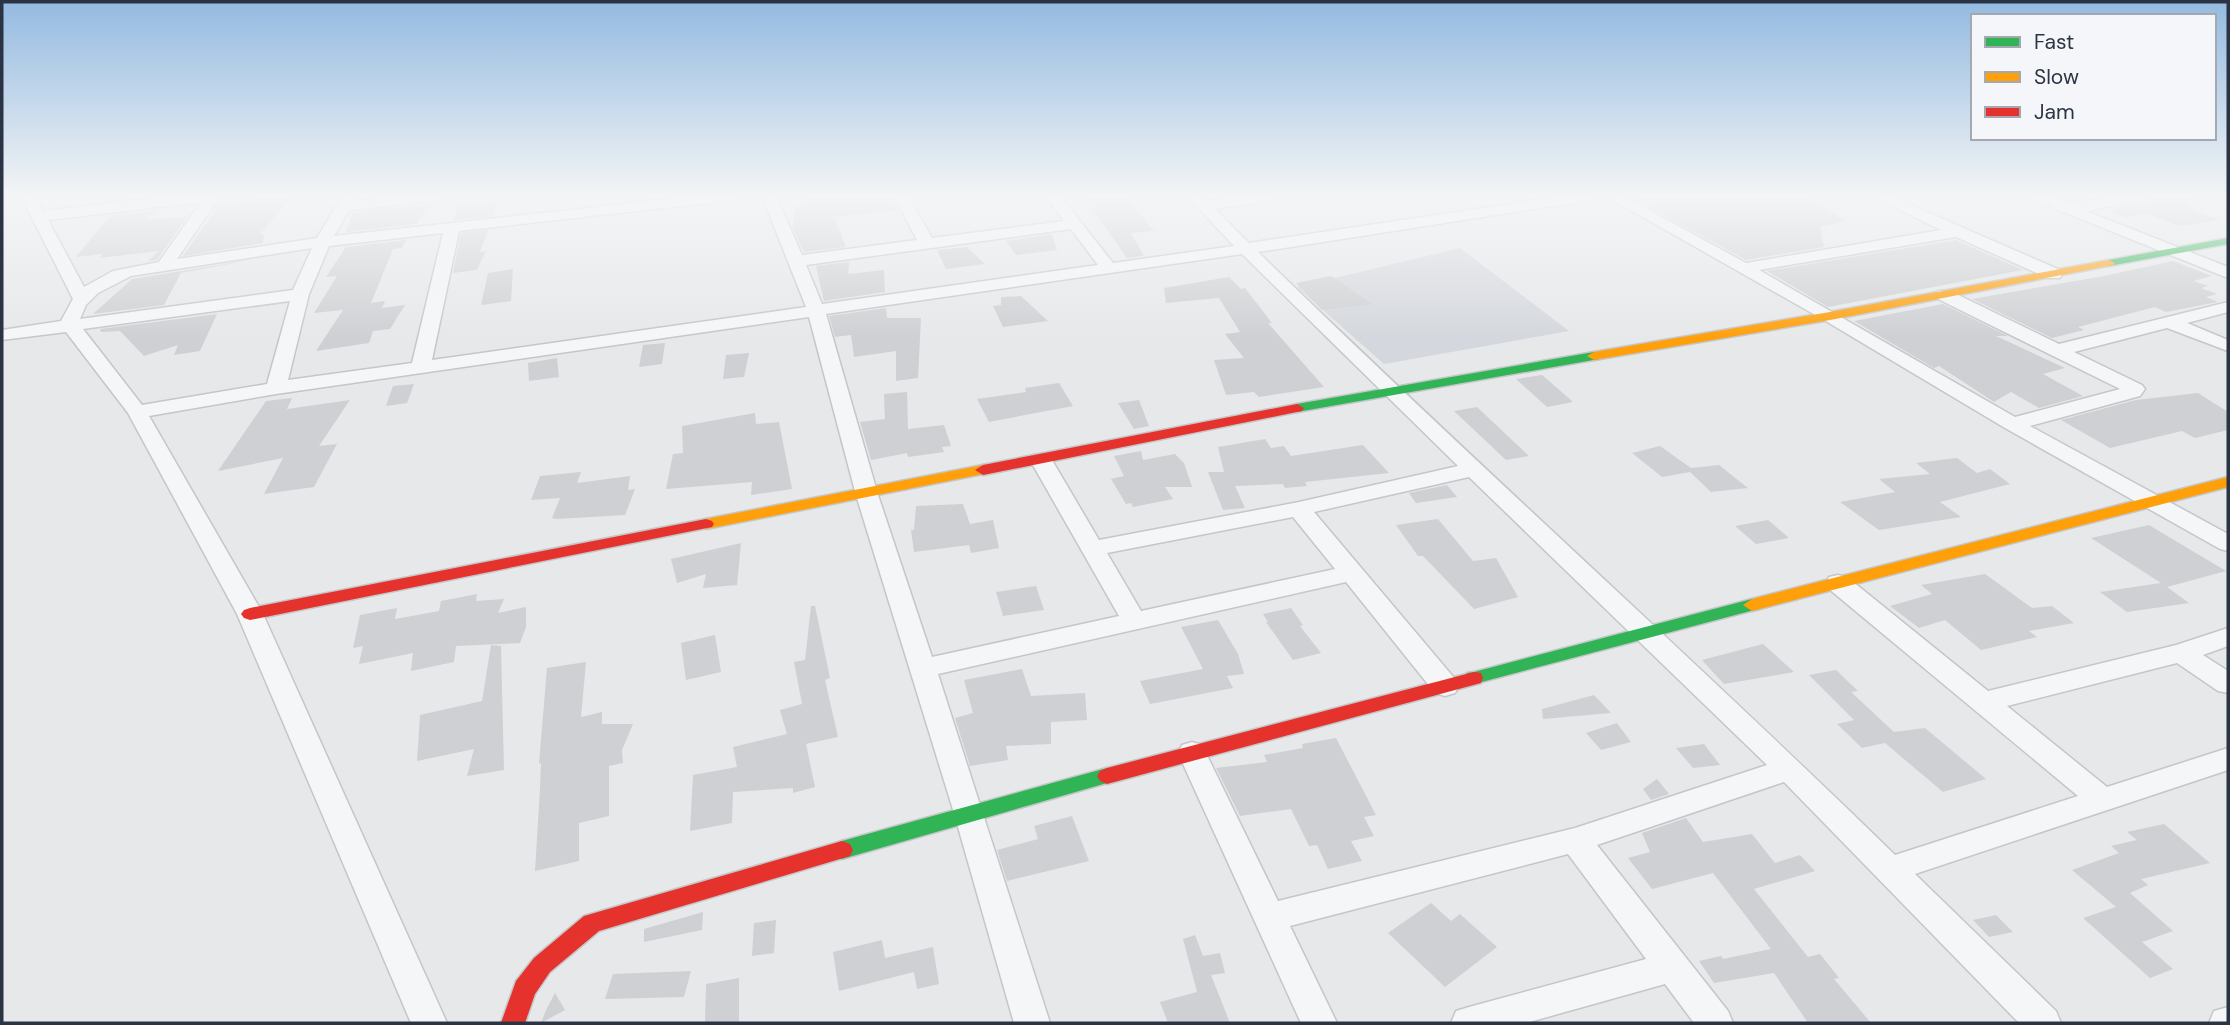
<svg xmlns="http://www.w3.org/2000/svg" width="2230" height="1025" font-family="'DM Sans',sans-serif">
<rect width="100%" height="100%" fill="#e6e8ea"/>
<path fill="#d4d7dd" d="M1460 248 1569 331 1384 364 1297 287Z"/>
<path fill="#ced0d3" d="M294 196 260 234H264L263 243 183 256 221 202Z
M852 196H891L898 210 834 217 846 247 804 252 793 229 795 206H801L800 200Z
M1083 196H1125L1154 231 1131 233 1144 256 1127 258Z
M1628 196H1807L1846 221 1820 227 1824 247 1746 260Z
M2153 196H2190V208L2188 209 2220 220 2179 226 2148 214 2124 217 2107 210 2144 203Z
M499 199 493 216 454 220 459 203Z
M429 205 416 224 346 232 353 212Z
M155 211 146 220 187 217 157 260 148 261 159 251 100 258 103 254 76 257 111 215Z
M488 230 480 252 486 251 477 270 453 273 461 233Z
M1052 234 1057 250 1016 255 1006 241Z
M406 240 402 248 393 249 371 303 385 301 382 308 405 305 390 329 373 331 369 343 316 351 343 310 314 313 337 276 326 277 346 247Z
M1956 240 2023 270 1828 307 1767 271Z
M967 247 985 264 946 269 937 250Z
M262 258 181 273 164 305 93 314 132 279Z
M2173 261 2212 276 2193 281 2208 286 2201 288 2217 294 2206 297 2218 302 2166 312 2155 307 2078 327 2084 330 2052 338 1972 299 2104 276Z
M849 262 848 274 884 270 885 292 824 301 816 266Z
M513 269 511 301 481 305 488 273Z
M1331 276 1372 304 1322 310 1296 283Z
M1229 277 1241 289 1245 288 1272 323H1268L1324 387 1259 397 1254 392 1226 395 1214 360 1244 358 1225 334 1240 332 1219 298 1166 303 1164 288Z
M1021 296 1048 321 1003 327 993 306 1001 305V297Z
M1943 304 2008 336H1996L2065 368 2043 374 2083 396 2039 408 2011 392 1994 402 1939 366 1934 368 1854 321Z
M886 308 887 318H921L918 378 896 381V351L854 357 851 335 835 337 829 316Z
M217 314 200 351 174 355 178 345 144 356 120 331 101 332 100 329Z
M665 343 662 364 639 367 643 345Z
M749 353 744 377 723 379 726 355Z
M557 358 559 377 529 381 528 363Z
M1542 375 1556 387 1573 402 1547 407 1516 379Z
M1059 383 1073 406 989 422 977 399 1026 392 1025 388Z
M414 384 407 403 386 406 393 386Z
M907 392 908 429 944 425 951 446 942 447 944 452 908 457 907 453 871 460 860 422 885 419 884 394Z
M2198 393 2228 412V430L2195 438 2182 431 2110 448 2061 420 2136 400Z
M292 398 287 409 350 400 319 446 337 444 314 487 264 494 283 458 218 471 266 401Z
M1139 400 1149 426 1134 429 1118 403Z
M1477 407 1529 456 1506 460 1454 411Z
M755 413 756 424 779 422 792 489 751 495 752 482 666 489 673 454 683 453 682 426Z
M1265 439 1271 448 1284 446 1291 456 1363 445 1389 473 1305 482 1307 486 1285 488 1283 484 1235 486 1245 508 1223 510 1208 472H1224L1218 447Z
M1660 446 1691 468 1719 465 1748 488 1711 492 1690 472 1662 477 1632 453Z
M1141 451 1143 460 1175 454 1184 463 1192 487H1165L1173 499 1133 507 1131 503 1126 504 1111 479 1124 476 1114 456Z
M1957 458 1977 473 1990 469 2010 484 1940 502 1961 517 1879 530 1840 502 1895 492 1879 479 1930 474 1916 463Z
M581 472 577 483 630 476 628 490 635 489 625 515 556 519 552 518 560 498 531 500 540 476Z
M1447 485 1457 497 1416 503 1409 493Z
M963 504 970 524 993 520 999 548 971 553 969 545 914 552 911 530H914L916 506Z
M1438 519 1473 561 1496 558 1518 597 1474 609 1423 556H1418L1396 525Z
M1768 520 1789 538 1756 544 1735 526Z
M2149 525 2226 571 2167 587 2189 603 2127 612 2100 592 2161 583 2091 538Z
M741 543 737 585 703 588 706 574 677 583 671 559Z
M1985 574 2032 608 2052 606 2074 623 2029 631 2037 637 1981 650 1945 620 1919 628 1890 606 1932 594 1921 585Z
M1036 586 1044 610 1003 616 996 592Z
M477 594 476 601 504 599 498 613 526 607V627L520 643 456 646 454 662 411 671 413 653 359 664 363 646 353 648 360 615 397 608 395 619 439 611 441 601Z
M811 606H815L830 678 825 680 838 737 806 744 815 787 793 793V788L733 792 732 823 690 831 693 775 737 767 733 747 787 734 780 710 802 704 794 662 805 660Z
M1291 608 1303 625 1300 626 1321 653 1293 660 1266 622H1268L1263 614Z
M1218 620 1238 654 1244 674 1227 676 1233 688 1150 704 1140 681 1203 669 1181 627Z
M715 635 721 672 686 680 681 643Z
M1763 644 1794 672 1724 684 1702 660Z
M491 645 501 646 504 770 467 776 474 749 417 761 420 715 482 701Z
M586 662 581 717 602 712V724H633L622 750 623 763 609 766V816L579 823V861L535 871 540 789 541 763 539 764 547 668Z
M1022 669 1031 696 1085 693 1087 720 1051 722V744L1006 746 1008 760 970 766 955 718 973 713 964 680Z
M1836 670 1858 691 1851 692 1894 732 1925 728 1986 779 1943 792 1885 743 1862 748 1837 724 1854 720 1809 675Z
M1594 695 1611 713 1543 719 1542 709Z
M1617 723 1631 742 1601 750 1586 733Z
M1336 738 1376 815 1364 817 1374 836 1351 841 1362 861 1328 869 1317 845 1309 846 1291 809 1240 816 1216 768 1267 762 1264 755 1303 748 1302 744Z
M1704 744 1720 765 1693 768 1676 748Z
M1657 779 1669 794 1651 800 1643 789Z
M1072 816 1089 861 1007 881 997 850 1038 839 1034 826Z
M1686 818 1703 842 1752 834 1775 863 1800 855 1815 871 1754 889 1808 957 1820 954 1839 978 1834 979 1871 1023H1808L1774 973 1714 983 1699 961 1721 956 1723 959 1771 949 1713 873 1652 889 1628 858 1650 852 1642 833Z
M2164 824 2210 863 2141 879 2148 885 2130 893 2173 931 2142 942 2173 969 2150 978 2083 918 2116 907 2072 870 2119 853 2111 846 2137 840 2127 832Z
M1431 903 1451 921 1460 914 1497 947 1445 987 1388 933Z
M703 912 702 930 644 942V929Z
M1996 915 2013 932 1989 937 1973 920Z
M776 920 774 953 752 956 754 923Z
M1195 935 1203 956 1220 953 1225 973 1211 975 1230 1023H1168L1160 1002 1197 992 1183 939Z
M882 940 885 958 933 947 939 984 917 989 914 972 839 991 833 952Z
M691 971 684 997 605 999 613 974Z
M739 978V1023H705L706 984Z
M555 993 565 1010 541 1023 546 1010Z"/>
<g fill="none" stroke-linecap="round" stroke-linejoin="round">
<g stroke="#c4c6c8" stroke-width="3">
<path id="street" d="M21 196H35L43 211 176 196H220L177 259 317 238 342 196H356L354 201 400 196H447L440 200 349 210 334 236 697 196H742L735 200 459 231 432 360 806 307 762 196H776L802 255 917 240 894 196H908L932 238 1064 221 1049 200 1052 196H1069L1064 201 1113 263 1234 246 1187 196H1202L1207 201 1244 196H1280L1273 200 1215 209 1249 243 1564 196H1599L1592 200 1258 252C1467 456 1685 650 1895 855L2078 796 1829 589 1826 583 1829 577 1838 575 1847 577 1988 691 2176 645 2228 628V646L2203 655 2228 671V693L2218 691 2177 663 2007 706 2107 787 2228 748V770L1915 874 2056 1011 2061 1023H2019L1784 782 1597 845 1728 1011 1733 1023H1694L1665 984 1526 1023H1451L1456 1011 1469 1007 1646 959 1568 854 1290 926 1337 1023H1301L1178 753 1182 745 1192 742 1202 745 1278 901 1575 828 1767 765 1469 477 1314 512 1455 679 1459 686 1455 693 1445 696 1435 693 1346 582 938 674 1050 1023H1014L954 813 856 495 809 317 276 394 149 416 263 614 447 1023H411L237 614 128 413 66 332 2 340V330L61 321 73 299ZM201 202 159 262 113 271 84 287 48 220ZM1071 229 1098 265 822 304 806 265ZM443 233 412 363 288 380 309 294 329 246ZM312 248 293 290 80 319 86 305 98 293 131 276ZM1242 254 1458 466 1299 502 1099 540 1049 455H1033L1030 460 1119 616 932 657 878 495 826 314ZM290 301 267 384 142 405 83 329ZM1293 517 1335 569 1141 611 1107 553Z
M1606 196H1623L1746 263 1941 230 1871 196H1890L2060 270 2062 274 2060 278H2048L1956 237 1759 270 2015 417 2120 389 1938 299 1935 295 1938 291H1950L2059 344 2228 302V312L2187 323 2228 340V351L2167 328 2074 352 2142 385 2145 389 2140 396 2030 426 2228 534V551L2220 549 2005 428 1824 320Z
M2029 196H2048L2070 204 2120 196H2151L2144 200 2086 211 2228 267V278L2031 199Z
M2228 1007V1023H2209L2214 1011Z"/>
</g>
<g stroke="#c4c6c8" stroke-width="3">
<path id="fast" d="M2228 238V244L2109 266 2103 263 2109 260Z
M1594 352 1599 353V359L1297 412 1290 408 1297 404Z
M1752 599 1758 601 1761 605 1758 609 1474 684 1467 683 1465 678 1467 673 1474 672Z
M1107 768 1114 771 1117 776 1114 781 842 859 834 856 831 850 834 844 842 841Z"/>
</g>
<g stroke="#c4c6c8" stroke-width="3">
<path id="slow" d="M2109 260 2115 263 2113 265 1830 320 1594 360 1587 356 1594 352 1830 312Z
M983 465 991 470 988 473 706 529 698 524 706 519Z
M2228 477V487L1752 611 1743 605 1752 599Z"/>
</g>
<g stroke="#c4c6c8" stroke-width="3">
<path id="jam" d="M1297 404 1304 408 1302 411 983 475 975 470 983 465Z
M706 519 712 521 714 524 712 527 250 620 244 618 241 614 244 610 250 608Z
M1474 672 1481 673 1483 678 1481 683 1107 784 1100 781 1097 776 1100 771 1107 768Z
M842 841 850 844 853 850 850 856 599 931 550 972 535 994 525 1023H501L516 981 534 958 584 916Z"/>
</g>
<use href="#street" fill="#f5f6f7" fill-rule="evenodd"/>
<use href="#fast" fill="#30b455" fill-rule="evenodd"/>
<use href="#slow" fill="#ff9f0a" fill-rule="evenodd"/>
<use href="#jam" fill="#e5322d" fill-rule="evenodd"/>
</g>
<linearGradient id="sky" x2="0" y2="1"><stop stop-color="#93bae0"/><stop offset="0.58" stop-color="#f4f5f6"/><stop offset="1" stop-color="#f4f5f6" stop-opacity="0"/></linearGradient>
<rect width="2230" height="339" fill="url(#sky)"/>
<rect width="2230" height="1025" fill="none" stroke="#2b3445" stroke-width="7"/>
<rect x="1971" y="14" width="245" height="126" fill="#f4f6f9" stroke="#a4a8b1" stroke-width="2"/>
<rect x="1985" y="37" width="35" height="10" fill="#30b455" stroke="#a4a8b1" stroke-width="2"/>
<text x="2034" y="49" font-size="21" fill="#2b3445">Fast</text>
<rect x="1985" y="72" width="35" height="10" fill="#ff9f0a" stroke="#a4a8b1" stroke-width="2"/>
<text x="2034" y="84" font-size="21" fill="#2b3445">Slow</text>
<rect x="1985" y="107" width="35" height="10" fill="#e5322d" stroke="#a4a8b1" stroke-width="2"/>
<text x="2034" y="119" font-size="21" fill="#2b3445">Jam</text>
</svg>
